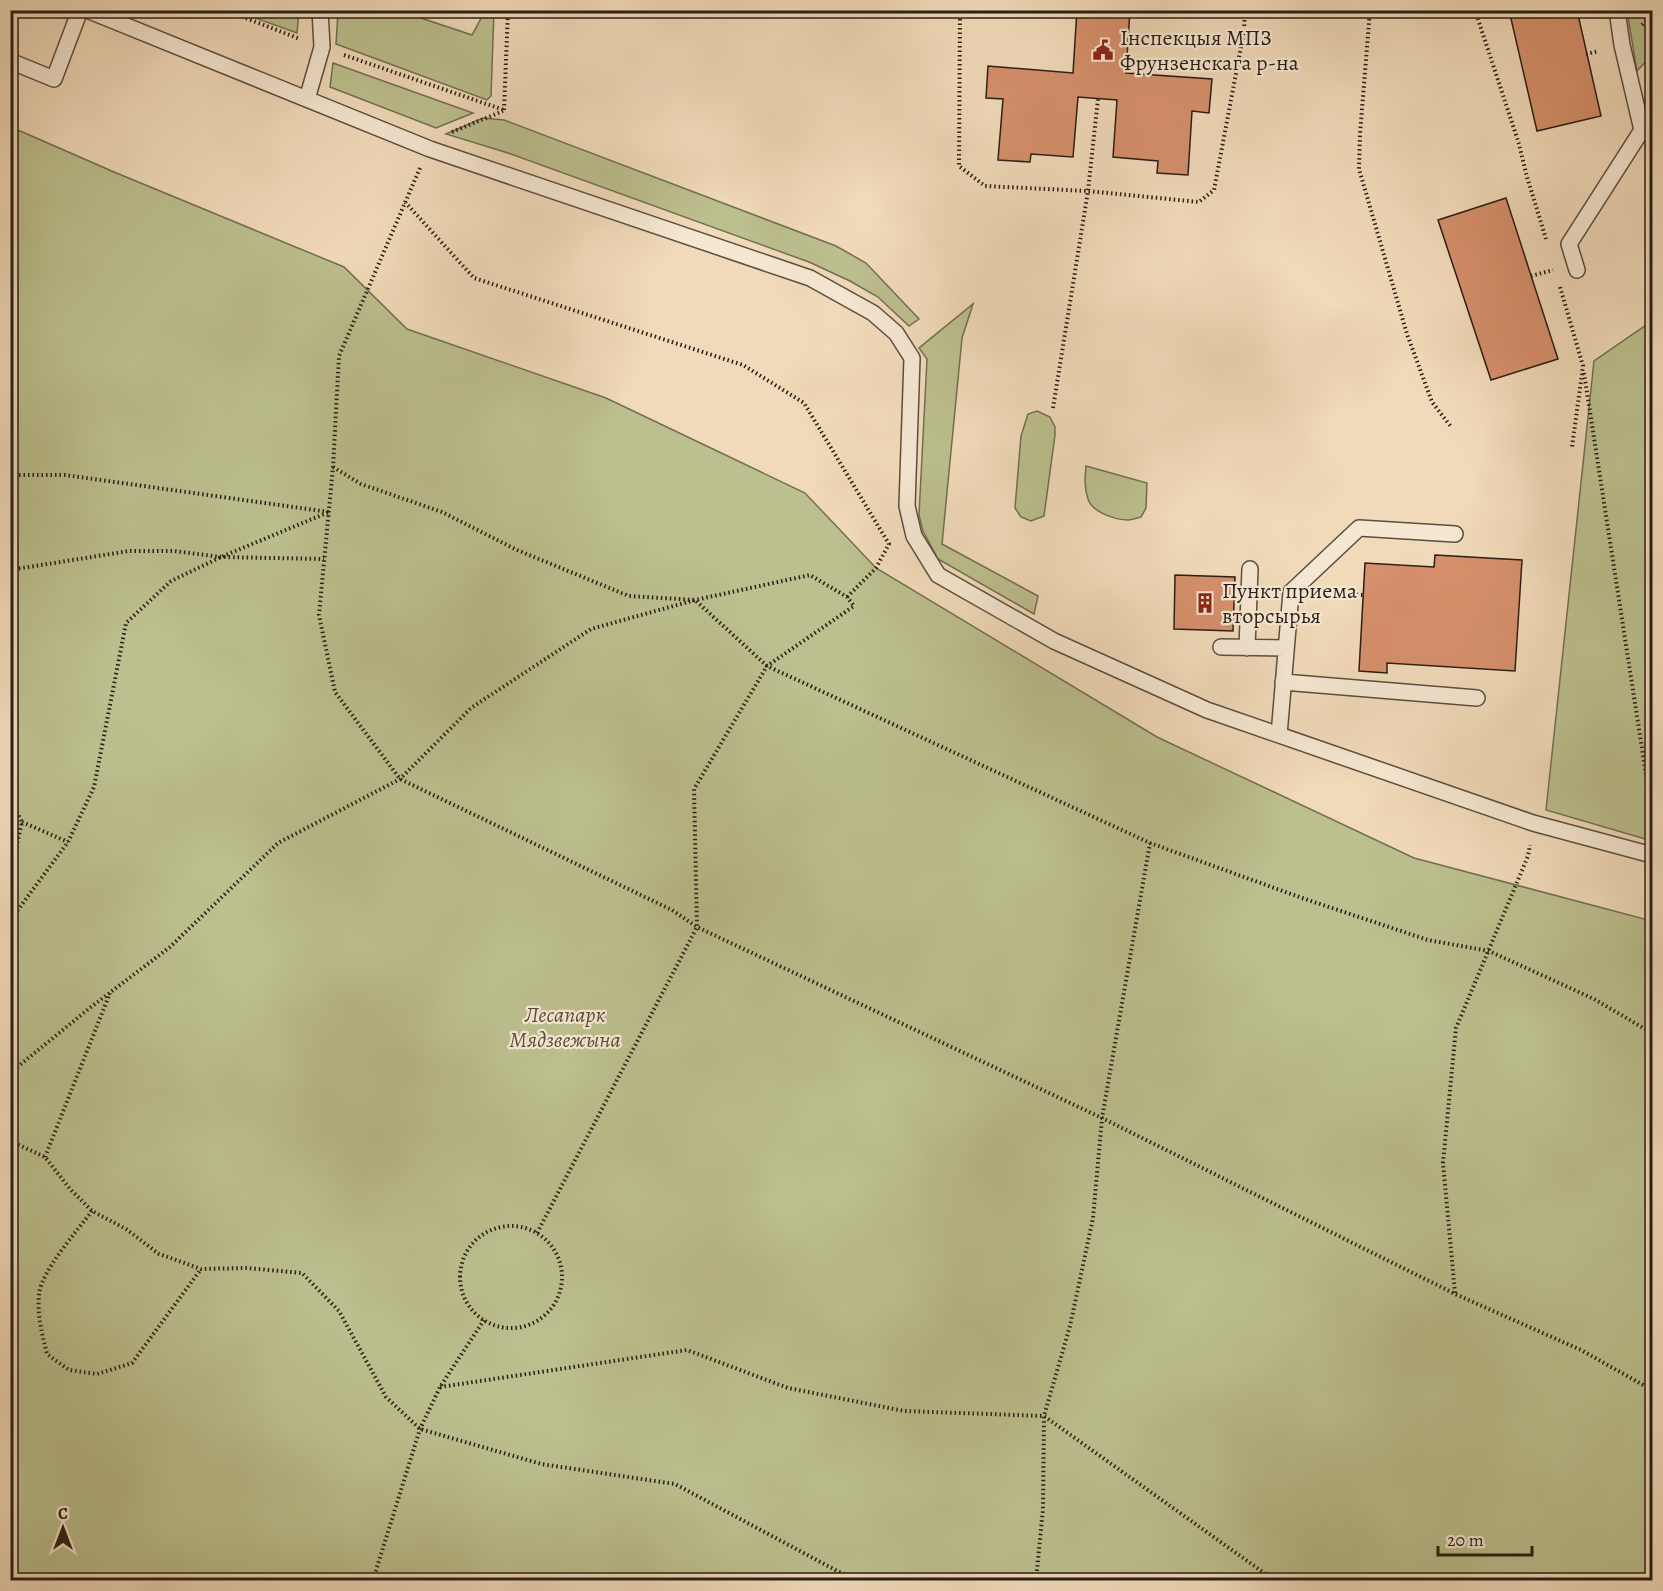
<svg xmlns="http://www.w3.org/2000/svg" width="1663" height="1591" font-family="Alegreya,serif">
<rect width="100%" height="100%" fill="#f1dab9"/>
<filter id="stains"><feTurbulence type="fractalNoise" baseFrequency=".00333" numOctaves="4"/><feColorMatrix values="0 0 0 0 .2 0 0 0 0 .09 0 0 0 0 .02 0 0 0 .5 -.17"/></filter>
<radialGradient id="worn" r=".72"><stop offset=".6" stop-color="#630" stop-opacity="0"/><stop offset="1" stop-color="#630" stop-opacity=".3"/></radialGradient>
<path fill="#bcbf8e" stroke="#726e52" stroke-width="1.5" d="M236 11H299L297 33Z
M338 11H400L472 35 485 11H494L491 96 487 100 336 44Z
M1627 11H1652V55L1637 71Z
M333 63 473 113 436 128 330 87Z
M483 118 504 120 836 246 866 263 919 319 909 326 878 297 850 281 809 262 508 153 446 134Z
M11 127 114 172 344 267 407 329 606 398 805 493 876 568 1157 737 1414 858 1652 921V1580H11Z
M973 304 962 338 942 544 1038 596 1034 614 938 559 923 531 919 515 927 359 919 348Z
M1652 321V841L1546 810 1594 361Z
M1037 411 1050 417 1055 427V435L1044 516 1031 521 1021 517 1015 508 1021 436 1028 414Z
M1086 466 1147 483 1146 508 1141 517C1137 518 1132 520 1128 520 1115 520 1092 512 1088 499 1084 488 1085 477 1086 466Z"/>
<path fill="#d6906b" stroke="#291e16" stroke-width="1.5" d="M1077 10H1130L1126 73 1212 79 1209 113 1192 111 1188 175 1157 173 1158 161 1113 157 1117 100 1078 97 1073 157 1031 154 1030 162 998 160 1003 99 986 98 988 66 1073 73Z
M1509 10H1577L1601 116 1537 131Z
M1506 198 1558 359 1491 380 1438 220Z
M1435 555 1522 560 1515 671 1387 663V673L1359 671 1365 563 1434 567Z
M1175 575 1235 577 1233 631 1174 629Z"/>
<g fill="none" stroke-linecap="round" stroke-linejoin="round">
<g stroke="#5b4d3f" stroke-width="18">
<path id="service" d="M87 10 430 149 810 278 873 313 896 333 912 358 907 506 914 536 938 575 1054 641 1207 710 1533 823 1652 855
M10 61 54 79 80 10
M307 99 322 47 320 10
M1577 270 1569 244 1642 130 1622 45 1617 10
M1221 647 1286 648
M1247 648 1250 569
M1283 682 1477 698
M1279 735 1291 592 1359 528 1455 534"/>
</g>
<path stroke="#291e16" stroke-width="4" stroke-dasharray="1.5 3" stroke-linecap="butt" d="M225 10 300 39
M960 10 959 166 985 186 1088 191 1199 202 1214 190 1244 31 1245 10
M1370 10 1360 134 1359 169 1407 334 1432 402 1452 428
M1475 10 1519 144 1527 177 1546 239
M1642 25 1652 15
M1586 54 1599 51
M344 55 504 110
M504 110 508 10
M452 132 503 111
M420 168 339 356 333 467 319 615 335 692 400 779 672 910 697 927 1102 1118 1455 1294 1581 1350 1652 1390
M405 202 474 278 743 365 804 403 889 544 876 568 847 597
M1531 276 1553 270
M1560 287 1583 366 1572 447
M1584 373 1649 794 1652 801
M1053 408 1088 191 1098 99
M333 467 361 484 442 512 517 550 629 596 695 600 767 666 1150 843 1302 898 1428 940 1489 951 1594 999 1652 1033
M10 475H65L329 512
M10 570 129 551H174L221 557 324 559
M1325 594 1363 595
M10 800 22 822 10 874
M22 822 68 842
M10 916 17 911 68 842 94 787 126 623 171 581 221 557 329 512
M10 1073 91 1007 170 947 278 843 400 779 471 708 591 629 695 600 810 575 847 597 854 606 767 666 694 789 697 927 537 1233
M10 1141 45 1157 70 1189 92 1211 126 1229 159 1254 201 1269 247 1268 302 1273 339 1311 386 1397 420 1429 541 1464 675 1484 854 1580
M45 1157 110 993
M92 1211C77 1231 42 1270 39 1294 37 1315 42 1334 47 1354L69 1370 97 1374 132 1363 201 1269
M460 1277a51 51 0 1 1 102 0a51 51 0 1 1-102 0Z
M1455 1293 1443 1163 1456 1028 1528 856 1530 845
M1652 1383 1649 1388 1652 1396
M440 1387 687 1350 788 1388 904 1411 1044 1416 1274 1580
M373 1580 420 1429 440 1387 484 1320
M1036 1580 1043 1509 1044 1416 1070 1326 1093 1218 1102 1118 1150 843"/>
<use href="#service" stroke="#f6e7d2" stroke-width="15"/>
</g>
<defs>
<g id="civic-bare" transform="scale(1.62)"><path d="M-.6-6.5H3V-4.5H.6V-3L4-1V1h2V6H-6V1h2V-1L-.6-3ZM-1.2 2.5V6h2.4V2.5Z" fill="#8f2418" stroke="#f6e7d2" stroke-width="2.5" paint-order="stroke"/></g>
<g id="building-bare" transform="scale(1.62)"><path d="M-4-6H4V6H1V3H-1V6H-4ZM-2.5-4.3h1.7v1.8h-1.7ZM.8-4.3h1.7v1.8H.8ZM-2.5-1h1.7V.8h-1.7ZM.8-1h1.7V.8H.8Z" fill="#8f2418" stroke="#f6e7d2" stroke-width="2.5" paint-order="stroke"/></g>
</defs>
<g fill-rule="evenodd">
<use href="#civic-bare" x="1103" y="50"/>
<use href="#building-bare" x="1205" y="603"/>
</g>
<g text-anchor="middle" stroke-width="4.5" stroke-linejoin="round" paint-order="stroke">
<g font-size="22" fill="#291e16" stroke="#f6e7d2" text-anchor="start">
<text x="1120" y="45">Інспекцыя МПЗ<tspan x="1120" dy="25">Фрунзенскага р-на</tspan></text>
<text x="1222" y="598">Пункт приема<tspan x="1222" dy="25">вторсырья</tspan></text>
</g>
<g font-size="22" font-style="italic" fill="#554e3a" stroke="#f6e7d2">
<text x="565" y="1022">Лесапарк<tspan x="565" dy="25">Мядзвежына</tspan></text>
</g>
</g>
<rect width="1663" height="1591" fill="none" stroke="#f1dab9" stroke-width="36"/>
<rect x="12" y="12" width="1639" height="1567" fill="none" stroke="#291e16" stroke-width="3"/>
<rect x="18" y="18" width="1627" height="1555" fill="none" stroke="#291e16" stroke-width="1.5"/>
<g transform="translate(63 1528)" stroke="#f6e7d2" stroke-width="4.5" paint-order="stroke">
<path d="M0-4.5L10 22L0 15L-10 22Z" fill="#291e16"/>
<text y="-9" font-size="16" font-weight="bold" text-anchor="middle" fill="#291e16">С</text>
</g>
<path d="M1438 1546v9h94v-9" fill="none" stroke="#291e16" stroke-width="3"/>
<text x="1447" y="1546" font-size="18" fill="#291e16" stroke="#f6e7d2" stroke-width="4.5" paint-order="stroke">20 m</text>
<rect width="100%" height="100%" filter="url(#stains)"/>
<rect width="100%" height="100%" fill="url(#worn)"/>
</svg>
